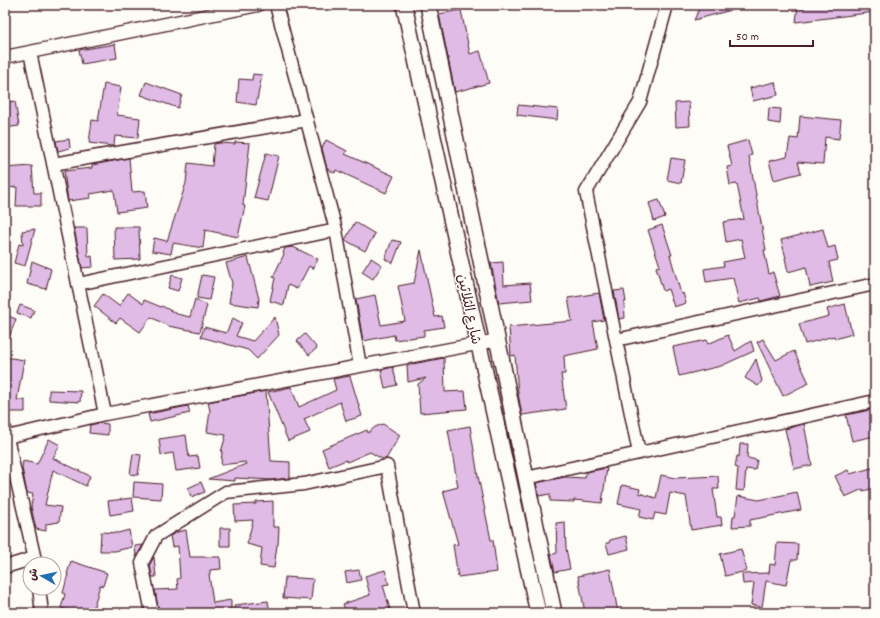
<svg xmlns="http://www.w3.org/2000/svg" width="880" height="618" font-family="Dekko,'Playpen Sans Arabic',sans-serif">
<rect width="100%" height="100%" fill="#fdfcf7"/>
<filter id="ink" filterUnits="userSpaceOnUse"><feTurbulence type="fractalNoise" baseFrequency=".025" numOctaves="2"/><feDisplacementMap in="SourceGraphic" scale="8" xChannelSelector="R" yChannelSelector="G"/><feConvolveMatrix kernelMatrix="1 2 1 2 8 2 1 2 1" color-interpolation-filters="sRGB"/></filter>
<g filter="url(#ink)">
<path fill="#dfbbe5" stroke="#4a1f2b" d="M701 5H738L739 8 694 20Z
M798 5H875V12L796 22Z
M461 10 470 54 480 51 489 83 455 92 439 14Z
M115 44 117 58 82 64 79 50Z
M253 74 262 75 256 105 237 102 239 79 252 80Z
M146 82 182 95 178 108 141 95Z
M775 82 778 95 753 101 750 88Z
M104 84 121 87 117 115 140 118 138 138 115 136 114 146H112L89 143 92 120 98 121Z
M15 101 19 126 5 128V103Z
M689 102 690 126 676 127 675 103Z
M518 105 558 109 557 120 517 115Z
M769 108 781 109 780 124 768 122Z
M800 116 841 120 839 139 825 137 823 164 798 162 801 173 774 180 769 161 787 157 790 138 798 139Z
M69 139 70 148 58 151 56 141Z
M326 140 347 151 345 154 394 176 386 193 336 170 335 173 327 169 322 148Z
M748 140 752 155 749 156 766 250H764L769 274 773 272 780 296 761 301 760 298 739 303 733 278 706 282 704 269 724 266 723 262 745 258 741 239 726 242 723 222 744 219 737 184 730 185 727 167 732 166 727 146Z
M235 142 250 143 243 205 245 206 238 237 205 230 203 248 173 243 171 254 152 251 154 238 167 241 186 183 188 163 212 166 214 144 220 143 235 144Z
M266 153 279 156 268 201 254 198Z
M129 158 132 192 145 191 147 208 117 212 114 190 90 194 91 198 68 201 64 171 92 168V165Z
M671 158 685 160 681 183 667 180Z
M32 166 34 193H41V206H16L17 187 7 188 5 168Z
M659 200 665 217 654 221 649 203Z
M355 222 375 234 365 251 345 240Z
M662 225 672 255H670L681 294 683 293 686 303 674 307 668 289 663 291 656 267 660 266 648 230Z
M114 227H139L140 259 115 260Z
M74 228H87L88 257 92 256 93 267 82 268Z
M35 229 25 266 14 263 19 244 23 245 22 231Z
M823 229 828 248 835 246 838 260 829 262 833 282 810 287 806 267 788 272 785 258H786L781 240Z
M392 240 401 242 393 263 385 259Z
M293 247 318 259 313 269 309 266 297 289 288 285 284 305 270 301 275 278 273 277 284 254 283 253 285 248Z
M421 250 435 317 442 316 444 327 424 330V336L395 340 394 335 363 341 356 299 375 295 381 325 405 321 398 286 414 283Z
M248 257 259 299 258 307 229 303 232 283 226 263Z
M371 258 382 265 373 279 362 272Z
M32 261 51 269 46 289 27 284Z
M503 262 504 285 530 283 532 300 499 303 491 263Z
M172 275 182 278 178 291 168 288Z
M202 275 214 277 209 300 197 298Z
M624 290 626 302H624L625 318 619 319 614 291Z
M128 293 143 304 144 300 161 307 162 306 177 314 190 317 195 299 207 305 200 332 168 326 151 317 140 332 120 318 116 323 94 306 103 294 119 306Z
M599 293 604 320 593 322 598 349 564 356 565 374H561L566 409 522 415 518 393 515 355 511 356 509 327 572 321 568 298Z
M845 304 852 334 835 339 834 336 805 344 799 324 829 316 827 309Z
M20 305 34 310 31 318 17 313Z
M5 315 16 319 6 346H5Z
M275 317 279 335 257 359 248 350 201 337 204 327 226 333 233 318 242 323 236 336 253 341Z
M305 334 317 348 309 355 297 341Z
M728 335 735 351 751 341 754 351 721 366 679 376 673 347 707 340 708 344Z
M763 339 776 360 794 351 809 383 783 396 757 342Z
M5 357 24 360 17 400H25V412H5Z
M444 358 445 392 465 391 467 409 420 413 418 384 426 378 408 382 407 365Z
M756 359 762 381 758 386 745 378Z
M393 367 397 385 385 388 381 370Z
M350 376 362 416 346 421 340 402 304 419 310 432 288 441 268 392 291 387 299 407 336 390 333 379Z
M49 390 81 391 80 402 49 400Z
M266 391 271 461 290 462V478L271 480 235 478V481L208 479 246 464 245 462 221 465 222 452H221L226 435 207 432 210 411 208 402Z
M188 406 190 413 150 422 148 414Z
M875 409V436L852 441 846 415Z
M99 423 108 424V435L89 433 90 425Z
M383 424 400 435 386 459H382L370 452 347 462 346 460 329 467 322 449 367 430 368 433 375 427Z
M804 424 812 465 794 469 785 429Z
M470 426 478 476 491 540H493L497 572 458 577 453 545 458 544 443 491 458 487 448 430Z
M186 435 189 457 198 456 200 468 176 471 173 453 161 455 159 439Z
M49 439 60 445 53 458 90 476 86 486 53 470 45 505 61 507 59 522 46 524V531L36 529 31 507 33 494 27 493 22 468 23 461 37 464Z
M740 444H748L747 458 757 460 755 470 746 469 744 491 736 490 738 468 735 467 737 456 739 457Z
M133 454 141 455 138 475 130 474Z
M875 467V488L863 491V489L845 497 835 476 848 470 850 474Z
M607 468 602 503 574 500V502L550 501V494L539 496 536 483 565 477 585 478 586 472Z
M661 475 675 478 718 476 719 489H713L717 517H721L722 525 691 530 686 496 670 493 666 515 655 513 653 520 639 517 641 509 618 504 622 485 640 489 639 493 656 498Z
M134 482 162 484 161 499 133 497Z
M201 482 205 492 191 497 188 488Z
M797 492 801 510 750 520V526L732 527 733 516H735L738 496 759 500Z
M132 498 134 511 110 515 108 501Z
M273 501V527H279L278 545H277L274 568 260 566 262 548 247 544 253 520 235 521 234 505 256 504V502Z
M565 522 566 548 570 569 555 572 551 555 557 553 556 523Z
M220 528H230V546H220Z
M129 530 132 547 115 551H100L101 532 118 533Z
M186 530 190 557H220L221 569 210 570V574H209L213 603 231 600V613H159L155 590 178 589 177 579 180 578 178 546 172 547 170 536 177 532Z
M626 536 629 549 609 554 606 543H609L610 540Z
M777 543 798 544 797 560H791L786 585 766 581 762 607 751 605 754 583 743 584 742 574 769 573 770 564 775 565Z
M143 545 136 557 135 546Z
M741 549 747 571 725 576 720 554Z
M154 557 156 577H152L150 564Z
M71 561 107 573 103 586 100 585 92 613H78L61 608 65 594 63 593 68 574H67Z
M610 569 618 613H585L578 576Z
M359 570 361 580 347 583 345 572Z
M385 570 389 584 383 585 391 613H346L343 604 370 595 365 576Z
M285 577 313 579 311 600 283 598Z
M268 601 270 613H233L235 605Z"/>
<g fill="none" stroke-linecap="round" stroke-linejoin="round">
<g stroke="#4a1f2b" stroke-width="15">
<path id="minor" d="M276 5 336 230 360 366
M30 52 258 5
M5 57 30 52 105 414
M53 164 307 120
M78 284 336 230
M616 340 875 284
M5 429 36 564
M7 437 105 414 498 340
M639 453 586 192 640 102 667 5
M526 478 875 401
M5 567 34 558
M39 588 42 613
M152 613 142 563 156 536 226 492 304 484 387 466 414 613"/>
</g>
<g stroke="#4a1f2b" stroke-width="18">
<path id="tertiary" d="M404 5 538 613
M428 5 554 613"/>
</g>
<use href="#minor" stroke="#fdfcf7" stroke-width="12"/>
<use href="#tertiary" stroke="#fdfcf7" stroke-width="15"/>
</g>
</g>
<g text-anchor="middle" stroke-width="3" stroke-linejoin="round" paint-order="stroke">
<g font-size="14" fill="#4a1f2b" stroke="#fdfcf7">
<text transform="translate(470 309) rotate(78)" y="5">شارع الثلاثين</text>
</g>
</g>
<rect width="880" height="618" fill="none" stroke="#fdfcf7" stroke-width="20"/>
<rect x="10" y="10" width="860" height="598" fill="none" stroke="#4a1f2b" stroke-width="1.5" filter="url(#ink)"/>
<g transform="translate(42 576) rotate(279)"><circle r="19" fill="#fdfcf7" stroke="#b5a4a5"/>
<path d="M0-3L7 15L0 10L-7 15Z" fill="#1f6fb2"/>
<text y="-6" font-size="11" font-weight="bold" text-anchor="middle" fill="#4a1f2b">ش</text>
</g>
<path d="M730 40v6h83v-6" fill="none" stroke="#4a1f2b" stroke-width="2"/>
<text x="736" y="40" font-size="12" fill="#4a1f2b" stroke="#fdfcf7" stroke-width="3" paint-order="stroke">50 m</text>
</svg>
